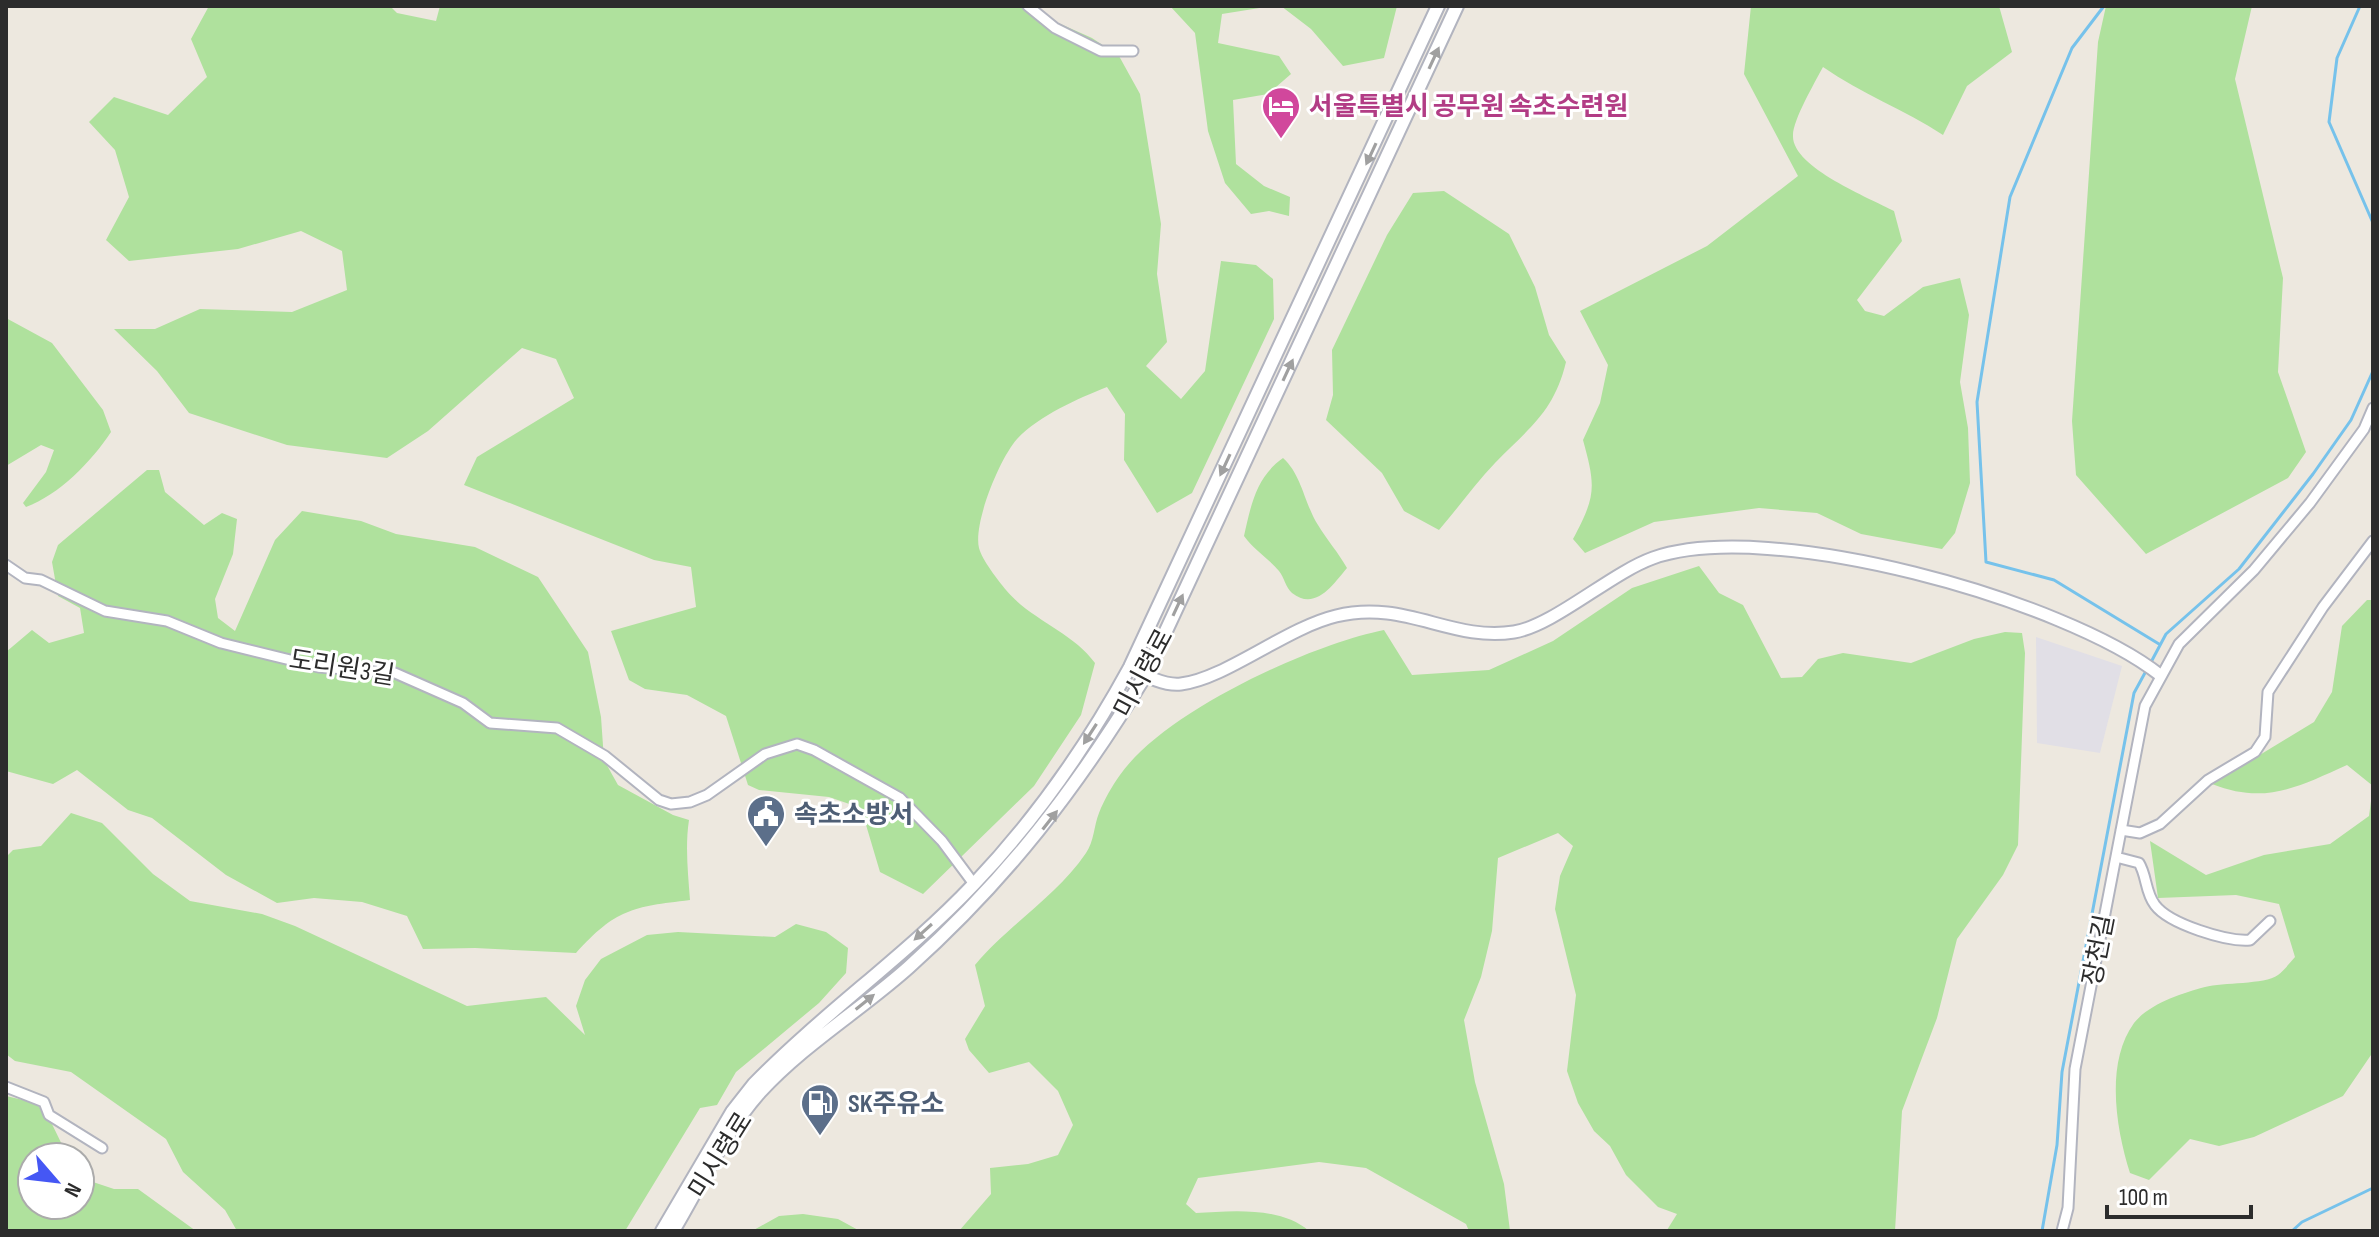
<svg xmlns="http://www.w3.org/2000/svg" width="2379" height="1237" font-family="'Sofia Sans Condensed','Noto Sans KR',sans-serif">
<rect width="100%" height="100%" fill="#ede8df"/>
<path fill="#e1dfe6" d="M2036 637 2122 666 2100 753 2037 743Z"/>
<path fill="#afe19d" d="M209 6H390L397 13 436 21 440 6H1020L1092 38 1119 56 1140 94 1161 224 1157 274 1167 342 1146 366 1181 399 1205 371 1221 261 1256 265 1273 279 1274 319 1192 493 1157 513 1124 460 1125 414 1107 387C1077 399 1040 415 1017 439 1000 458 973 523 979 548 982 560 998 580 1006 590 1031 620 1073 632 1095 663L1081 715 1034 786 923 894 880 872 861 808 829 797 759 790 748 785 726 716 687 695 645 689 629 680 611 631 696 607 691 567 654 560 464 485 477 457 574 398 556 359 522 348 428 431 387 458 287 445 189 413 157 371 114 329H155L200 309 292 312 347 290 342 251 301 231 238 249 129 261 106 240 129 197 115 150 89 122 114 97 168 115 207 77 191 39Z
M1170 6H1272L1222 14 1218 43 1279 56 1291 74 1268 94 1233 100 1236 164 1264 186 1290 197 1289 216 1269 211 1251 214 1225 183 1208 131 1195 33Z
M1281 6H1397L1384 58 1343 66 1311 29Z
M1751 6H1999L2012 52 1967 86 1943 135C1904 109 1861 94 1823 67 1815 82 1793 120 1793 135 1791 167 1870 198 1894 211L1902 241 1857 300 1865 311 1884 316 1923 287 1960 278 1969 315 1960 382 1968 428 1970 483 1955 533 1942 549 1861 534 1817 513 1759 508 1654 522 1585 553 1573 539C1596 496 1596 487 1583 440L1600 403 1608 365 1580 311 1707 246 1798 176 1744 74Z
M2106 6H2252L2235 79 2283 278 2278 372 2306 452 2288 478 2146 554 2076 475 2072 421 2098 42Z
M1444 191 1509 234 1535 287 1549 335 1566 362C1554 412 1529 428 1495 463 1475 484 1458 508 1439 530L1404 511 1382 473 1326 420 1333 395 1332 350 1387 235 1413 193Z
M6 318 52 343 103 410 111 432C92 461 59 495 26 507L23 503 46 472 54 450 41 445 6 466Z
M1283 458C1302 475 1304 503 1318 525 1327 540 1338 552 1347 568 1334 583 1316 612 1292 593 1286 588 1284 577 1279 571 1268 558 1254 550 1244 536 1251 505 1256 477 1283 458Z
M147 470H159L165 492 204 525 222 513 237 519 233 554 215 599 218 618 235 631 275 540 302 511 361 521 396 534 475 547 538 577 588 652 601 717 604 760 618 785 673 815 689 820C685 846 688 873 690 900 632 907 616 909 576 953L475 948 423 949 407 916 362 902 314 898 277 903 226 875 152 818 128 810 77 770 53 784 6 771V652L32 630 49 643 84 633 80 608 58 596 52 562 58 545Z
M1699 566 1719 593 1743 605 1781 678 1802 677 1818 659 1843 653 1911 663 1974 639 2005 632 2022 633 2025 653 2018 845 2003 875 1957 939 1937 1018 1902 1111 1895 1231H1654L1667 1230 1677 1214 1658 1207 1626 1175 1610 1146 1594 1131 1578 1103 1567 1071 1576 995 1555 909 1560 876 1573 846 1558 833 1498 858 1492 931 1481 977 1464 1020 1475 1082 1504 1184 1510 1231H1469L1466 1224 1366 1168 1319 1162 1198 1178 1186 1204 1196 1213C1231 1211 1280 1206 1309 1231H959L991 1194 990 1168 1028 1164 1058 1155 1073 1125 1058 1091 1029 1062 989 1073 969 1050 965 1039 985 1006 975 965C1008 925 1056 897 1086 853 1094 842 1094 825 1099 813 1104 800 1112 786 1120 775 1164 712 1309 645 1384 630L1412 675 1489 670 1553 641 1632 588Z
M2367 600H2373V1050L2371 1055 2343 1096 2254 1137 2219 1146 2190 1139 2149 1180 2130 1173C2116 1129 2105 1063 2134 1023 2149 1004 2182 993 2205 987 2223 982 2264 985 2278 975 2284 970 2290 963 2295 957L2279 904 2236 895 2158 898 2150 841 2206 875 2264 855 2330 844 2369 816 2373 786 2347 765C2298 787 2265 805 2212 784L2314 722 2332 692 2342 626Z
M71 813 102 823 153 874 190 901 262 914 295 926 467 1006 546 997 585 1035 576 1006 585 980 601 959 647 935 678 932 775 937 796 924 826 932 848 948 846 973 819 1003 736 1072 717 1105 700 1108 625 1231H237L225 1210 183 1172 166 1139 71 1072 15 1061 6 1054V857L13 850 41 846Z
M6 1096 36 1103 51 1122 68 1157H32V1205H80V1169L93 1182 114 1189H138L196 1231H6Z
M803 1214 838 1219 860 1231H752L779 1216Z"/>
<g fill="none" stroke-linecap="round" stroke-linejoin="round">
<path stroke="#76c2eb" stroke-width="3" d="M2104 6 2072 48 2010 197 1977 402 1986 562 2054 580 2159 644
M2360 6 2337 58 2329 122 2373 223
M2150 664 2166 634 2239 569 2313 474 2351 420 2373 371
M2042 1231 2057 1145 2062 1072 2134 693 2146 671
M2292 1231 2302 1222 2373 1188"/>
<g stroke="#b2b4bf" stroke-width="13">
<path id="minor" d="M1028 6 1055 28 1101 51H1133
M6 565 25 578 41 580 105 611 167 621 221 643 319 667 395 673 463 703 490 723 557 728 605 756 659 800 671 804 690 802 707 795 765 754 797 744 814 750 900 798 942 841 974 884
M2121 830 2140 833 2160 824 2208 780 2255 752 2265 737 2268 692 2323 607 2373 541
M2116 857 2139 863C2147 876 2145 892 2155 905 2169 924 2227 942 2250 940L2270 921
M6 1087 44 1102 49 1115 102 1148
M2062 1231 2068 1208 2075 1069 2145 706 2179 644 2254 570 2310 503 2364 429 2373 408"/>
</g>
<g stroke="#b2b4bf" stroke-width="15">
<path id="tertiary" d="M1130 667C1143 675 1165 686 1181 684 1225 679 1286 628 1336 616 1405 599 1451 642 1514 632 1553 626 1611 573 1653 558 1769 517 2065 600 2160 675"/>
</g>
<g stroke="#b2b4bf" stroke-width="16">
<path id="secondary" d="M662 1231 732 1112 754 1084C823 1013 906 956 974 884 1036 819 1087 746 1130 667L1438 6
M673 1231C700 1186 725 1131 760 1092 804 1044 861 1010 909 967 1008 878 1076 789 1145 676L1457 6"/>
</g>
<use href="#minor" stroke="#fff" stroke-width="9"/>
<use href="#tertiary" stroke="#fff" stroke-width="11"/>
<use href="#secondary" stroke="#fff" stroke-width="12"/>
</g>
<defs><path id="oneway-solid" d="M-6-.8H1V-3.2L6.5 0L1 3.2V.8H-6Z" transform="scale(2)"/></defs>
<g fill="#a0a0a0">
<use href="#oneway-solid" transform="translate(1434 58) rotate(-65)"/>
<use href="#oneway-solid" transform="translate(1371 154) rotate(115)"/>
<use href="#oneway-solid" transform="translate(1288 370) rotate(-65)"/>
<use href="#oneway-solid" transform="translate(1225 465) rotate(115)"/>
<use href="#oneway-solid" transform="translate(1178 605) rotate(-65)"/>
<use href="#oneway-solid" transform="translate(1090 734) rotate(123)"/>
<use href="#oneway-solid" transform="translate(1050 820) rotate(-52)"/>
<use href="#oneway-solid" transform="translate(923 932) rotate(138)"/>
<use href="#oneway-solid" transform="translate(865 1002) rotate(-39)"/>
</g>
<defs>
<g id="hotel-pin" transform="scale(2)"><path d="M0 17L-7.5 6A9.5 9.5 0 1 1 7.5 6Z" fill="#d1479c" stroke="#fff"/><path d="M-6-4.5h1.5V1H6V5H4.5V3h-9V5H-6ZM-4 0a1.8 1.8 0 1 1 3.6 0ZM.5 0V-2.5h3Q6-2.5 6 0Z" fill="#fff"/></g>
<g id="civic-pin" transform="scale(2)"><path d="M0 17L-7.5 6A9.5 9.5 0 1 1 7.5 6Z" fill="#5c6f8a" stroke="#fff"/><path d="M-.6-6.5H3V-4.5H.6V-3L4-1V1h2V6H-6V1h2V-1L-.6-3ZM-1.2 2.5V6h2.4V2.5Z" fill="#fff"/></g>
<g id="fuel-pin" transform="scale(2)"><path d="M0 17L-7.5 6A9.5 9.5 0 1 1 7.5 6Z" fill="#5c6f8a" stroke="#fff"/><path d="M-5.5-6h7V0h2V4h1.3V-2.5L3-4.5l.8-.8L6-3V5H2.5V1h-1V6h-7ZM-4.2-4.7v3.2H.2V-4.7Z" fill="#fff"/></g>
</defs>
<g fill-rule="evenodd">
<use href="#hotel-pin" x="1281" y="106"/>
<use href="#civic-pin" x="766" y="814"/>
<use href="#fuel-pin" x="820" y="1103"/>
</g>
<g text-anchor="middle" stroke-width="6" stroke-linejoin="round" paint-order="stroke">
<g font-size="26" font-weight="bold" fill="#b23c85" stroke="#fff" text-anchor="start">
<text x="1309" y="115">서울특별시 공무원 속초수련원</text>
</g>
<g font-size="26" fill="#2c2c2c" stroke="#fff">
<text transform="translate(342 667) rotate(9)" y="9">도리원3길</text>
<text transform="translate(1143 673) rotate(-62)" y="9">미시령로</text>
<text transform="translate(2098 950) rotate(-79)" y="9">장천길</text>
<text transform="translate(720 1155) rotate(-58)" y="9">미시령로</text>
</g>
<g font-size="26" font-weight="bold" fill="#4e5e75" stroke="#fff" text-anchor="start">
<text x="794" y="823">속초소방서</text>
<text x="848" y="1112">SK주유소</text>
</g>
</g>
<rect width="2379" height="1237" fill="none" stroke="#2c2c2c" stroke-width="16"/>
<g transform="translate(56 1181) rotate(118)"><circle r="38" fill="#ffffff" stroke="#ababab" stroke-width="2"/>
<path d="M0-6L14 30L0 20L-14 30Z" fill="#4557f4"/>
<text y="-12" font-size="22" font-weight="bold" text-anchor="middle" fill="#2c2c2c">N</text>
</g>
<path d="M2107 1205v12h144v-12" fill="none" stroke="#2c2c2c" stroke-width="4"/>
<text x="2119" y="1205" font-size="24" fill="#2c2c2c" stroke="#ffffff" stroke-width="6" paint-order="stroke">100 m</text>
</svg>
